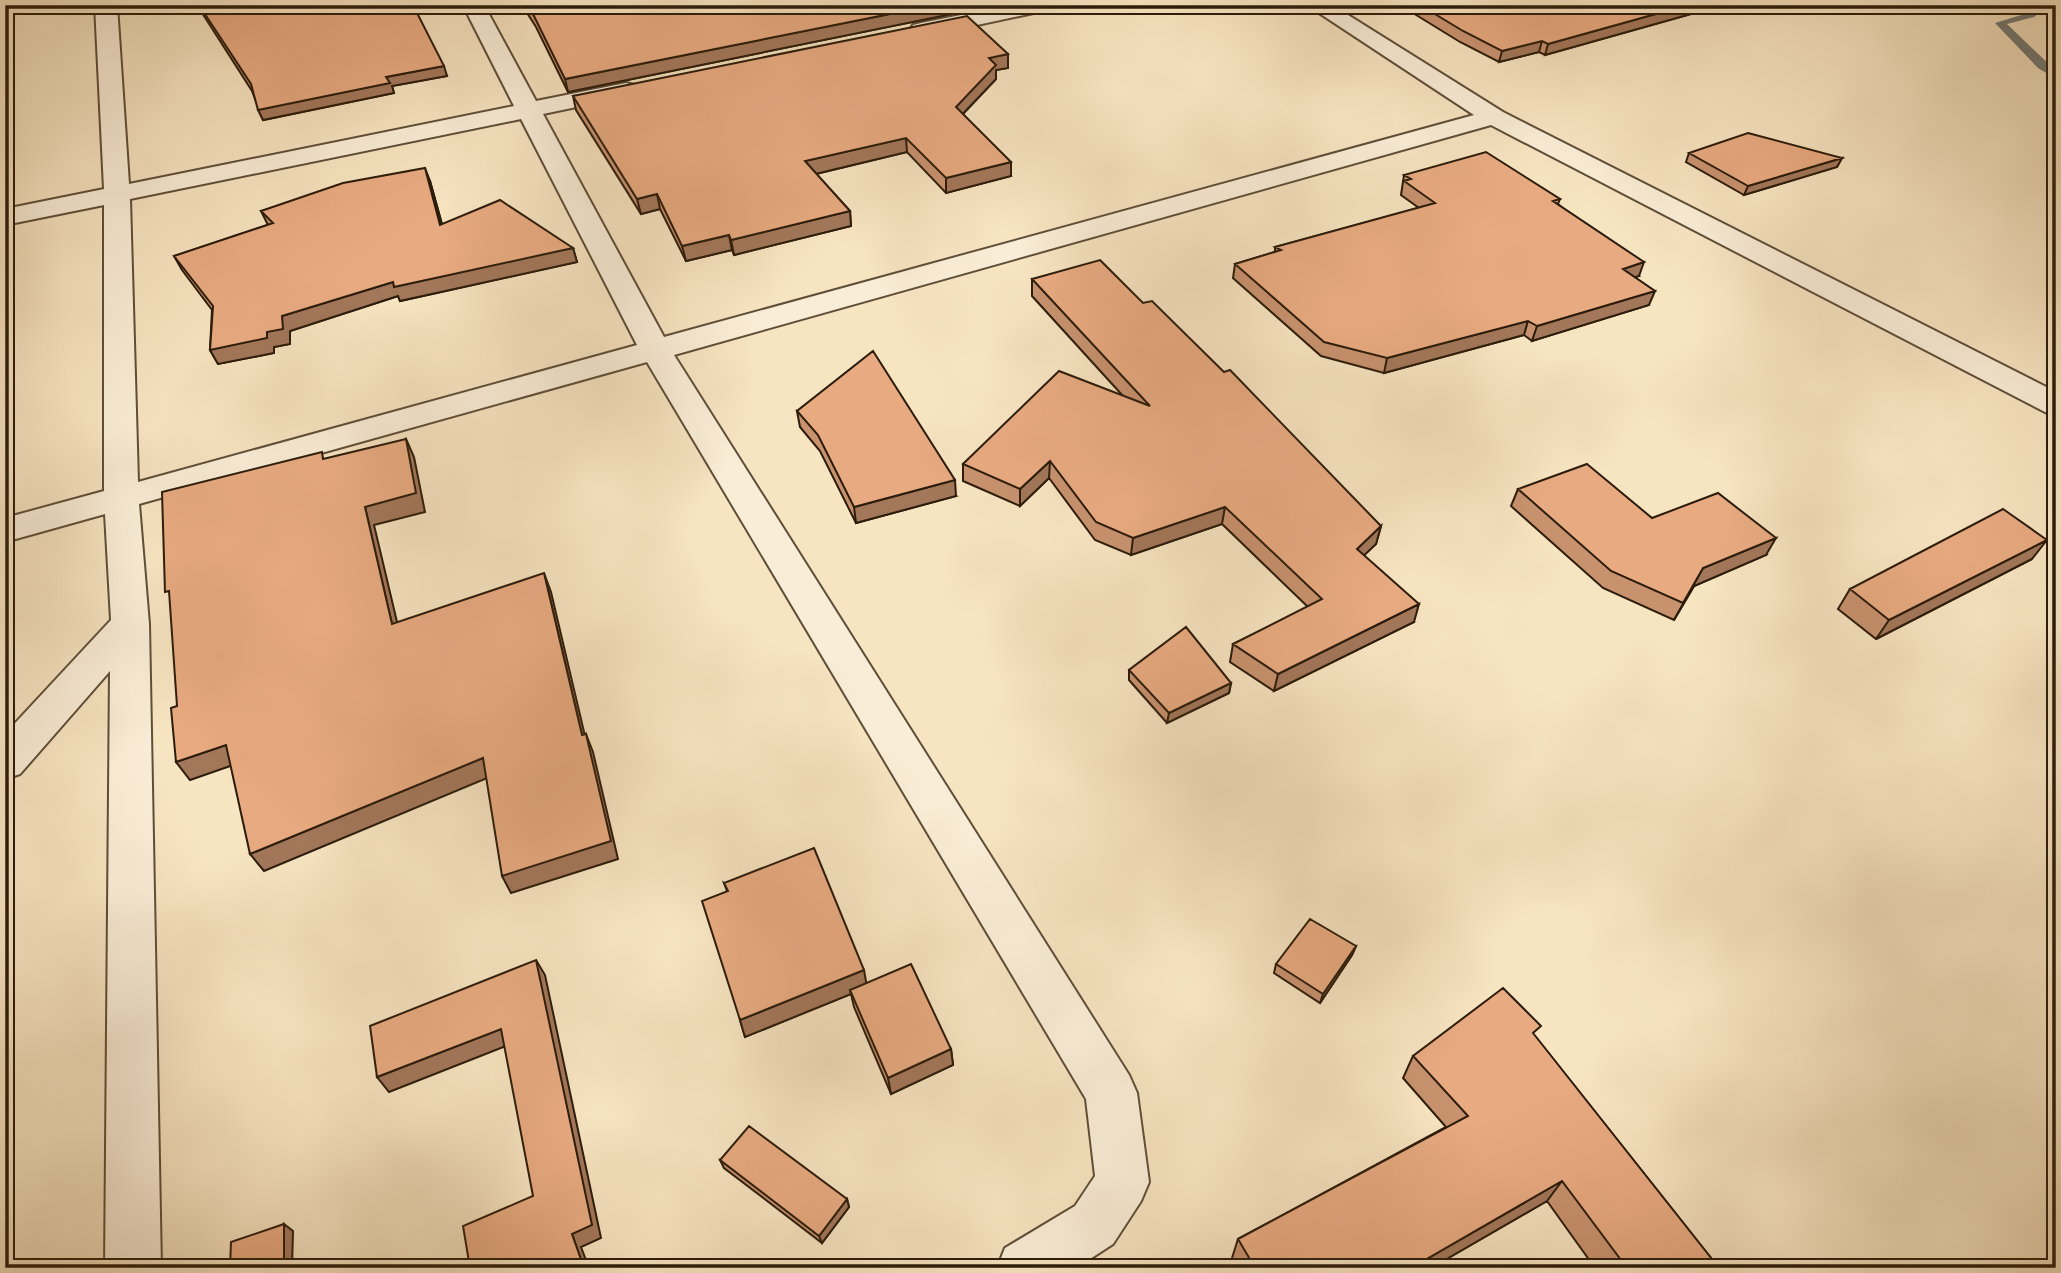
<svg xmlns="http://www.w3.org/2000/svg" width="2061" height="1273" font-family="Alegreya,serif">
<rect width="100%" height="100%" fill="#f7e4c1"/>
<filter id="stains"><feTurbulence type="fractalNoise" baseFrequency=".00286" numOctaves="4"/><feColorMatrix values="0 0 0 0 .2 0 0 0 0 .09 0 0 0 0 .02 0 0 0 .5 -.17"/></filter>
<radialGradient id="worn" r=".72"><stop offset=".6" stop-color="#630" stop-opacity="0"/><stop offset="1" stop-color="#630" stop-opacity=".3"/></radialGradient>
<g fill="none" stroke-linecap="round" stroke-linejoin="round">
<path fill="#737b77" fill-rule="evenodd" d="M2038 5H2050L2034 17 2007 24 2056 71V79L2038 68 1995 23 2028 13Z"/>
<g stroke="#5f4e38" stroke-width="4">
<path id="minor" d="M95 5H117L129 184 514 106 463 5H484L536 101 626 83 634 85 638 90 634 95 543 114 664 337 1474 115 1307 5H1332L1503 112 2056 392V415L2045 412 1491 125 674 355 1129 1075 1137 1093 1149 1182 1141 1201 1113 1244 1076 1268H997L1005 1248 1075 1206 1095 1176 1086 1099 647 362 139 504 149 624 161 1268H105L110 671 20 774 5 779V734L111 620 105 514 5 542V518L104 491V205L5 225V209L104 189ZM521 119 637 345 138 482 130 199Z
M1011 5H1053L1050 9 1043 11 921 37 913 35 910 30 913 25 921 23Z"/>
</g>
<use href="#minor" fill="#faedd7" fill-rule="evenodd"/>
</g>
<path fill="#c8926f" stroke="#2c1c0b" stroke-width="2" d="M197 5H413L447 76 392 86 394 93 263 120 252 91Z
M522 5H952V14L568 92 536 27Z
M1400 5H1723L1545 55 1539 52 1499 62 1460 42Z
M1008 54V68L996 70V79L963 114 1011 176 946 193 907 152 816 174 850 211 851 226 734 255 732 250 686 261 660 209 641 214 576 110 573 96Z
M1689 153 1842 158 1837 167 1744 195 1686 162Z
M1404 175 1560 199 1558 204 1639 276 1635 277 1649 305 1532 341 1524 335 1384 373 1321 356 1233 278 1235 264 1275 252V247L1419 208 1401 195Z
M430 181 442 224 573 248 577 262 400 301 398 296 290 331V344L274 347V353L218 364 210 350 212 310 182 270 174 256 268 225 261 211Z
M1032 279 1143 303 1381 526 1376 544 1364 555 1414 622 1274 691 1230 662 1233 644 1308 607 1222 524 1131 555 1095 540 1049 478 1020 506 963 481V464L1123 396 1032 296Z
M797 411 956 496 856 523 820 451 800 427Z
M1518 489 1652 518 1766 555 1694 586 1674 620 1603 588 1511 506Z
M2032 559 1876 639 1838 609 1850 589Z
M1129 670 1231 683 1229 693 1167 723 1129 680Z
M724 883 866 983 951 1049 953 1065 891 1094 854 1007 851 994 745 1037 740 1020 727 891Z
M1356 946 1352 955 1320 1003 1274 973 1276 964Z
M1535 1036 1719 1268H1595L1547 1201 1431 1268H1238L1232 1258 1238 1239 1446 1127 1403 1078 1413 1056Z
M720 1160 847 1199 849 1207 822 1243 724 1168Z"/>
<path fill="#a2775a" stroke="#2c1c0b" stroke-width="2" d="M935 5H952V14L568 92 565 79Z
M1688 5H1723L1545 55 1548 44Z
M1542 41 1539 52 1499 62 1502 51Z
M1008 54V68L996 70V79L956 121V107L989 58Z
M444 66 447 76 392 86 394 93 263 120 258 110 386 77Z
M906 138 907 152 807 176 805 161Z
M1842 158 1837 167 1744 195 1748 186Z
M1011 162V176L946 193V178Z
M425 168 430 181 446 239 440 225Z
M657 194 660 209 641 214 637 199Z
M850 211 851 226 734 255 731 240Z
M729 235 732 250 686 261 682 246Z
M573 248 577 262 400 301 398 296 290 331V344L274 347V353L218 364 210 350 267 332 282 316 393 282Z
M1644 262 1639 276 1617 283 1623 269Z
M1655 291 1649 305 1532 341 1537 326Z
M1528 321 1524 335 1384 373 1387 358Z
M406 439 414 457 425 512 374 525 402 643 392 624 365 507Z
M1050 461 1049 478 1020 506V489Z
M955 480 956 496 856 523 854 507Z
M1225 507 1222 524 1131 555 1133 538Z
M1381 526 1376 544 1353 566 1357 549Z
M1776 538 1766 555 1694 586 1674 620 1703 568Z
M2047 540 2032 559 1876 639 1889 620Z
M544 573 551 592 589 753 582 735Z
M1419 604 1414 622 1274 691 1278 674Z
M1231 683 1229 693 1167 723 1169 713Z
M586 734 593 752 618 859 511 893 502 876Z
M226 745 239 763 190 780 176 762Z
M483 758 492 776 264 871 250 854Z
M1356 946 1352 955 1320 1003 1323 994Z
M536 960 545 975 601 1238 581 1247 589 1268H584L572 1234Z
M864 970 867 987 850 990 851 994 745 1037 740 1020Z
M501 1029 511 1044 389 1092 377 1077Z
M951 1049 953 1065 891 1094 888 1078Z
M1562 1181 1547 1201 1431 1268H1411Z
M847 1199 849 1207 822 1243 819 1236Z
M284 1224 293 1231 292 1268H284Z"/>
<path fill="#e8aa81" stroke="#2c1c0b" stroke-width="2" d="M199 5H413L444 66 386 77 390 83 258 110 251 84Z
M527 5H935L565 79 533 14Z
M1420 5H1688L1548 44 1542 41 1502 51 1463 31Z
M967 16 1008 54 989 58 996 65 956 107 1011 162 946 178 906 138 805 161 850 211 731 240 729 235 682 246 657 194 637 199 573 96Z
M1748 133 1842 158 1748 186 1689 153Z
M1486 152 1560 199 1553 201 1644 262 1623 269 1655 291 1537 326 1528 321 1387 358 1324 342 1235 264 1281 250 1275 247 1435 203 1404 181 1411 179 1404 175Z
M425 168 440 225 500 200 573 248 394 287 393 282 282 316 283 329 267 332V338L210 350 213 306 174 256 273 223 261 211 343 183Z
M1100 260 1143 303 1152 301 1224 372 1230 370 1381 526 1357 549 1419 604 1278 674 1233 644 1322 599 1225 507 1133 538 1096 522 1050 461 1020 489 963 464 1059 371 1150 406 1032 279Z
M873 351 955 480 854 507 818 435 797 411Z
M406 439 416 493 365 507 392 624 544 573 582 735 586 734 611 841 502 876 483 758 250 854 226 745 176 762 171 708 177 706 169 591 165 592 162 492 322 452 323 459Z
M1587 464 1652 518 1718 493 1776 538 1703 568 1683 603 1611 571 1518 489Z
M2003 509 2047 540 1889 620 1850 589Z
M1186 627 1231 683 1169 713 1129 670Z
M814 848 864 970 740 1020 702 901 728 891 724 883Z
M1310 919 1356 946 1323 994 1276 964Z
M536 960 592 1225 572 1234 584 1268H470L463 1226 533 1196 501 1029 377 1077 370 1026Z
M911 964 951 1049 888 1078 850 990Z
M1503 988 1541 1026 1533 1033 1719 1268H1627L1562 1181 1411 1268H1255L1238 1239 1468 1116 1413 1056Z
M749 1126 847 1199 819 1236 720 1160Z
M284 1224V1268H230L231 1242Z"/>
<rect width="2061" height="1273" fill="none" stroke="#f7e4c1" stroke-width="28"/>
<rect x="7" y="7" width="2047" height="1259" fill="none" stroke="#2c1c0b" stroke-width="3.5"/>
<rect x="14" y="14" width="2033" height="1245" fill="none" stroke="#2c1c0b" stroke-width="2"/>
<rect width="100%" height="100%" filter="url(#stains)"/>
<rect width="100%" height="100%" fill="url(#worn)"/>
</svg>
